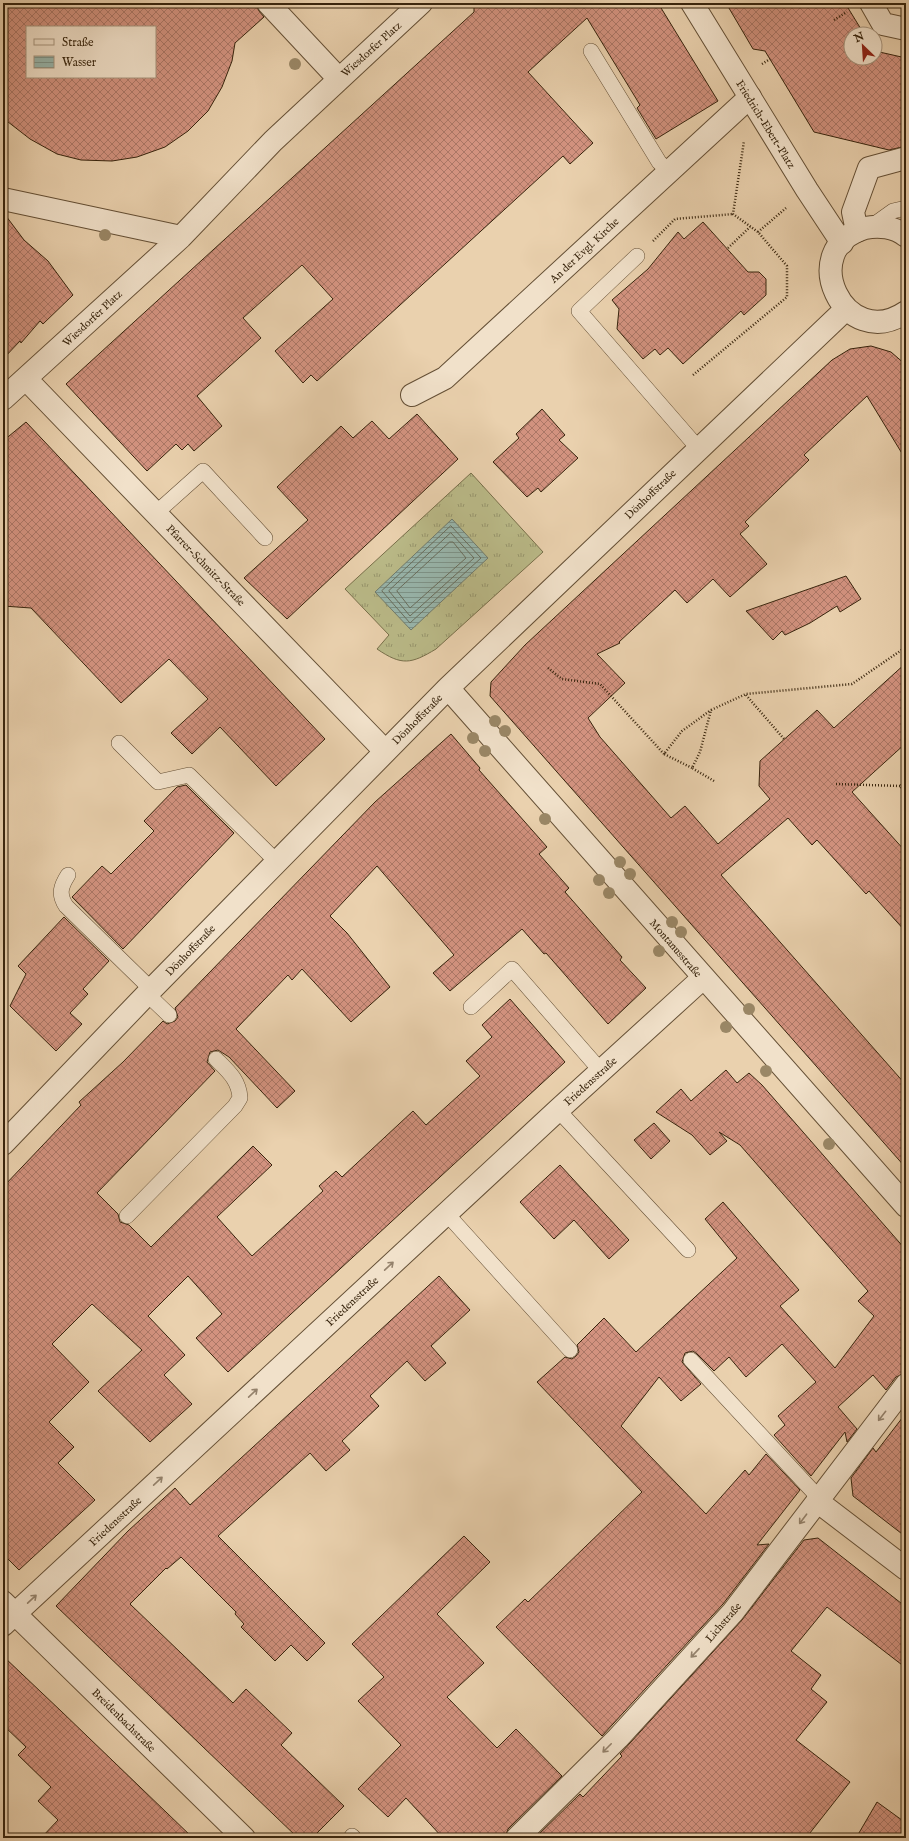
<svg xmlns="http://www.w3.org/2000/svg" width="909" height="1841" font-family="'IM FELL English',serif">
<defs>
<pattern id="grass-tufts" width="24" height="20" patternUnits="userSpaceOnUse"><rect width="24" height="20" fill="#baba88"/><path d="M3 7l-1-3M5 7V3M7 7l1-3M15 17l-1-3M17 17v-4M19 17l1-3" fill="none" stroke="#98976e"/></pattern>
<pattern id="water-rules" width="6" height="5" patternUnits="userSpaceOnUse"><rect width="6" height="5" fill="#98b7ae"/><path d="M0 2.5h6" fill="none" stroke="#7d958c"/></pattern>
<pattern id="building-cross-hatch" width="8" height="8" patternUnits="userSpaceOnUse"><rect width="8" height="8" fill="#d2927f"/><path d="M0 0l8 8M0 8l8-8" fill="none" stroke="#ab7766"/></pattern>
</defs>
<rect width="100%" height="100%" fill="#ead1ae"/>
<filter id="stains"><feTurbulence type="fractalNoise" baseFrequency=".005" numOctaves="4"/><feColorMatrix values="0 0 0 0 .2 0 0 0 0 .09 0 0 0 0 .02 0 0 0 .5 -.17"/></filter>
<radialGradient id="worn" r=".72"><stop offset=".6" stop-color="#630" stop-opacity="0"/><stop offset="1" stop-color="#630" stop-opacity=".3"/></radialGradient>
<path fill="url(#grass-tufts)" stroke="#786f4a" d="M471 473 543 552 436 649C411 664 402 666 377 649L389 635 345 589Z"/>
<path fill="url(#water-rules)" stroke="#717c6e" d="M452 519 488 558 411 630 375 592Z"/>
<g fill="none" stroke-linecap="round" stroke-linejoin="round">
<path stroke="#686e5e" stroke-width="1" d="M451 526 481 558 410 623 382 591Z
M451 533 474 558 410 616 389 591Z
M450 542H453L466 558 410 608 397 591Z"/>
</g>
<path fill="url(#building-cross-hatch)" stroke="#37240d" fill-rule="evenodd" d="M3 3H256L259 11 264 17 235 43 232 61 222 87 208 111 188 131 165 147 137 157 112 161 81 160 57 154 30 139 3 118ZM27 27H155V77H27Z
M474 3H658L718 101 656 139 637 108 640 105 587 18 528 72 593 143 570 164 563 156 317 381 311 375 303 383 275 351 333 299 302 265 243 318 261 338 197 396 222 426 194 451 188 444 182 450 176 444 147 471 66 384 474 12Z
M726 3H845L864 34H851V58H875V51L906 58V146L889 150 814 132 765 51 753 49Z
M3 212 24 240 48 261 73 295 43 324 40 321 21 343 20 341 3 359Z
M703 222 748 272H759L766 279V295L744 315 741 311 683 364 668 348 660 355 655 349 643 359 617 329 619 309 612 300 648 269 678 232 684 239Z
M871 346 891 352 906 365V460L867 396 804 455 809 460 745 522 749 526 740 534 767 564 730 597 713 579 687 603 675 590 619 642 620 643 597 654 625 683 588 718 600 737 671 818 685 806 718 844 770 799 759 786 760 761 817 710 834 728 906 663V743L852 792 906 852V932L869 891 866 894 817 840 812 845 788 818 721 875 906 1085V1168L490 696 491 682 525 645 832 360 850 349Z
M542 409 565 435 559 440 578 458 541 492 538 488 527 497 493 462 519 438 516 434Z
M417 414 458 459 287 619 244 578 308 520 277 487 341 426 353 438 372 421 389 439Z
M26 422 325 739 276 786 220 727 192 754 171 733 208 699 169 659 121 703 31 608 3 606V518L8 513 3 508V441Z
M846 576 861 599 840 612 837 606 810 623 785 635 782 631 773 640 746 611Z
M451 734 480 768 479 770 547 847 539 854 569 888 565 892 622 957 620 960 646 988 608 1024 546 953 544 954 522 929 450 991 433 973 454 955 377 866 330 916 347 933 390 987 351 1022 302 969 292 980 288 975 236 1029 295 1091 277 1108 229 1057 218 1050 210 1052 207 1062 215 1071 97 1193 118 1214 120 1222 129 1225 151 1247 253 1146 272 1165 217 1217 252 1256 323 1191 319 1186 336 1171 342 1177 413 1111 426 1125 480 1076 466 1061 492 1037 482 1025 510 999 565 1062 228 1372 196 1338 222 1314 188 1276 148 1316 185 1355 164 1375 192 1404 150 1442 98 1391 142 1350 92 1304 52 1344 89 1382 49 1422 74 1447 58 1463 95 1500 19 1570 3 1554V1187L81 1105 79 1102 123 1062 163 1021 167 1024 175 1021 178 1017 175 1008 375 802Z
M186 785 234 833 123 949 72 897 102 866 111 874 154 831 144 821 177 787Z
M64 917 109 961 83 989 88 994 70 1013 82 1024 56 1051 10 1006 26 974 18 966Z
M726 1070 737 1083 749 1073 762 1085 906 1250V1373L896 1377 886 1390 873 1375 838 1407 857 1429 847 1442 845 1432 811 1476 774 1435 785 1425 778 1416 816 1382 782 1344 746 1377 729 1357 714 1371 697 1354 693 1351 685 1353 682 1362 701 1384 681 1401 659 1377 621 1426 706 1514 745 1470 749 1475 766 1454 800 1490 757 1545 769 1544 723 1604 602 1736 496 1627 525 1599 528 1602 642 1492 537 1382 565 1357 572 1359 576 1356 579 1352 577 1345 604 1318 636 1352 737 1258 705 1219 723 1202 799 1290 780 1306 835 1368 874 1316 858 1301 868 1291 740 1145 719 1132 727 1141 710 1155 692 1135 656 1112 681 1089 691 1101Z
M654 1123 670 1141 651 1159 634 1140Z
M560 1165 629 1240 609 1259 574 1220 554 1239 520 1202Z
M439 1276 470 1310 431 1346 446 1363 425 1381 407 1361 370 1396 379 1406 342 1441 350 1450 326 1471 310 1453 218 1536 325 1643 307 1661 291 1645 275 1661 241 1627 244 1624 235 1614 236 1612 181 1557 167 1569 166 1568 130 1604 233 1703 246 1689 292 1733 281 1745 344 1806 312 1838H298L56 1606 128 1531 175 1488 190 1505Z
M906 1406V1537L853 1496 851 1478 873 1448 876 1452 906 1413 903 1410Z
M464 1536 490 1562 437 1614 484 1663 447 1697 497 1748 516 1729 562 1776 508 1829 505 1838H443L406 1798 388 1817 358 1789 401 1745 358 1701 384 1677 352 1644Z
M818 1538 906 1607V1668L827 1607 791 1651 821 1675 811 1689 827 1702 796 1740 850 1782 806 1838H535L580 1794 583 1797 622 1756 620 1754 742 1620 804 1540Z
M3 1656 61 1711 193 1838H41L58 1820 38 1801 51 1787 18 1755 26 1747 3 1725Z
M877 1802 906 1823V1838H856Z"/>
<g fill="none" stroke-linecap="round" stroke-linejoin="round">
<g stroke="#644f35" stroke-width="16">
<path id="service" d="M591 51 659 162 669 172
M872 226 893 211 906 208
M637 256 579 311 698 448
M156 513 203 471 265 538
M119 743 158 782 189 775 277 862
M68 875C61 886 58 894 66 906L152 990
M147 994 169 1015
M471 1007 512 969 601 1071
M558 1110 688 1250
M446 1213 570 1350
M127 1216 235 1106 240 1098C239 1080 228 1071 216 1059
M691 1360 819 1498
M352 1836 354 1838"/>
</g>
<g stroke="#644f35" stroke-width="24">
<path id="pedestrian" d="M268 3 339 79
M692 3 807 190 842 243
M871 3 883 24 906 29
M3 199 181 237
M857 231 853 212 869 168 906 158
M26 379 385 751
M3 399 181 237 273 141 421 3"/>
</g>
<g stroke="#644f35" stroke-width="24">
<path id="minor" d="M906 236C895 227 879 225 865 228 795 248 844 354 906 312
M412 395 445 378 750 97
M448 688 906 1206
M3 1144 147 994 448 688 846 309
M817 1501 906 1569
M3 1602 244 1838
M3 1625 558 1110 703 978
M517 1838 618 1738 733 1612 906 1385"/>
</g>
<path stroke="#37240d" stroke-width="2.5" stroke-dasharray="1 2" stroke-linecap="butt" d="M834 20 847 12
M762 64 770 59
M758 232 786 208
M653 241 675 219 733 214
M728 248 750 227
M693 375 787 297V266L758 232 733 214 744 141
M548 668 562 679 600 684 664 754
M746 695 784 739
M692 768 664 754 682 731 711 710
M714 781 692 768 700 752 711 710 746 694 852 684 906 647
M906 781 900 786 906 793
M836 784 900 786"/>
<use href="#service" stroke="#f1e1ca" stroke-width="15"/>
<use href="#pedestrian" stroke="#f1e1ca" stroke-width="22"/>
<use href="#minor" stroke="#f1e1ca" stroke-width="22"/>
</g>
<g fill="#9a8766">
<circle cx="295" cy="64" r="6"/>
<circle cx="105" cy="235" r="6"/>
<circle cx="495" cy="721" r="6"/>
<circle cx="505" cy="731" r="6"/>
<circle cx="473" cy="738" r="6"/>
<circle cx="485" cy="751" r="6"/>
<circle cx="545" cy="819" r="6"/>
<circle cx="620" cy="862" r="6"/>
<circle cx="630" cy="874" r="6"/>
<circle cx="599" cy="880" r="6"/>
<circle cx="609" cy="893" r="6"/>
<circle cx="672" cy="922" r="6"/>
<circle cx="681" cy="932" r="6"/>
<circle cx="659" cy="951" r="6"/>
<circle cx="749" cy="1009" r="6"/>
<circle cx="726" cy="1027" r="6"/>
<circle cx="766" cy="1071" r="6"/>
<circle cx="829" cy="1144" r="6"/>
</g>
<defs><path id="oneway-shaft" d="M-6 0H5M1.5-3L5.5 0L1.5 3" fill="none" stroke-width="1.6" stroke-linecap="round" stroke-linejoin="round"/></defs>
<g stroke="#94826c">
<use href="#oneway-shaft" transform="translate(389 1266) rotate(-43)"/>
<use href="#oneway-shaft" transform="translate(253 1393) rotate(-43)"/>
<use href="#oneway-shaft" transform="translate(882 1416) rotate(128)"/>
<use href="#oneway-shaft" transform="translate(158 1481) rotate(-43)"/>
<use href="#oneway-shaft" transform="translate(803 1519) rotate(127)"/>
<use href="#oneway-shaft" transform="translate(32 1599) rotate(-43)"/>
<use href="#oneway-shaft" transform="translate(695 1653) rotate(133)"/>
<use href="#oneway-shaft" transform="translate(607 1748) rotate(135)"/>
</g>
<g text-anchor="middle" stroke-width="3" stroke-linejoin="round" paint-order="stroke">
<g font-size="11" fill="#37240d" stroke="#f1e1ca">
<text transform="translate(371 49) rotate(-42)" y="4">Wiesdorfer Platz</text>
<text transform="translate(766 124) rotate(58)" y="4">Friedrich-Ebert-Platz</text>
<text transform="translate(584 250) rotate(-43)" y="4">An der Evgl. Kirche</text>
<text transform="translate(92 318) rotate(-43)" y="4">Wiesdorfer Platz</text>
<text transform="translate(650 494) rotate(-44)" y="4">Dönhoffstraße</text>
<text transform="translate(206 565) rotate(46)" y="4">Pfarrer-Schmitz-Straße</text>
<text transform="translate(417 719) rotate(-45)" y="4">Dönhoffstraße</text>
<text transform="translate(676 948) rotate(49)" y="4">Montanusstraße</text>
<text transform="translate(190 950) rotate(-46)" y="4">Dönhoffstraße</text>
<text transform="translate(590 1081) rotate(-42)" y="4">Friedensstraße</text>
<text transform="translate(352 1301) rotate(-43)" y="4">Friedensstraße</text>
<text transform="translate(115 1521) rotate(-43)" y="4">Friedensstraße</text>
<text transform="translate(723 1622) rotate(-49)" y="4">Lichstraße</text>
<text transform="translate(124 1720) rotate(45)" y="4">Breidenbachstraße</text>
</g>
</g>
<rect width="909" height="1841" fill="none" stroke="#ead1ae" stroke-width="16"/>
<rect x="4" y="4" width="901" height="1833" fill="none" stroke="#37240d" stroke-width="2"/>
<rect x="8" y="8" width="893" height="1825" fill="none" stroke="#37240d"/>
<rect x="26" y="26" width="130" height="52" fill="#f1e1ca" stroke="#a7957e"/>
<rect x="34" y="39" width="20" height="6" fill="#f1e1ca" stroke="#a7957e"/>
<text x="62" y="46" font-size="12" fill="#37240d">Straße</text>
<rect x="34" y="56" width="20" height="12" fill="url(#water-rules)" stroke="#a7957e"/>
<text x="62" y="66" font-size="12" fill="#37240d">Wasser</text>
<g transform="translate(863 46) rotate(335)"><circle r="19" fill="#f1e1ca" stroke="#a7957e"/>
<path d="M0-3L7 15L0 10L-7 15Z" fill="#8f2418"/>
<text y="-6" font-size="11" font-weight="bold" text-anchor="middle" fill="#37240d">N</text>
</g>
<rect width="100%" height="100%" filter="url(#stains)"/>
<rect width="100%" height="100%" fill="url(#worn)"/>
</svg>
